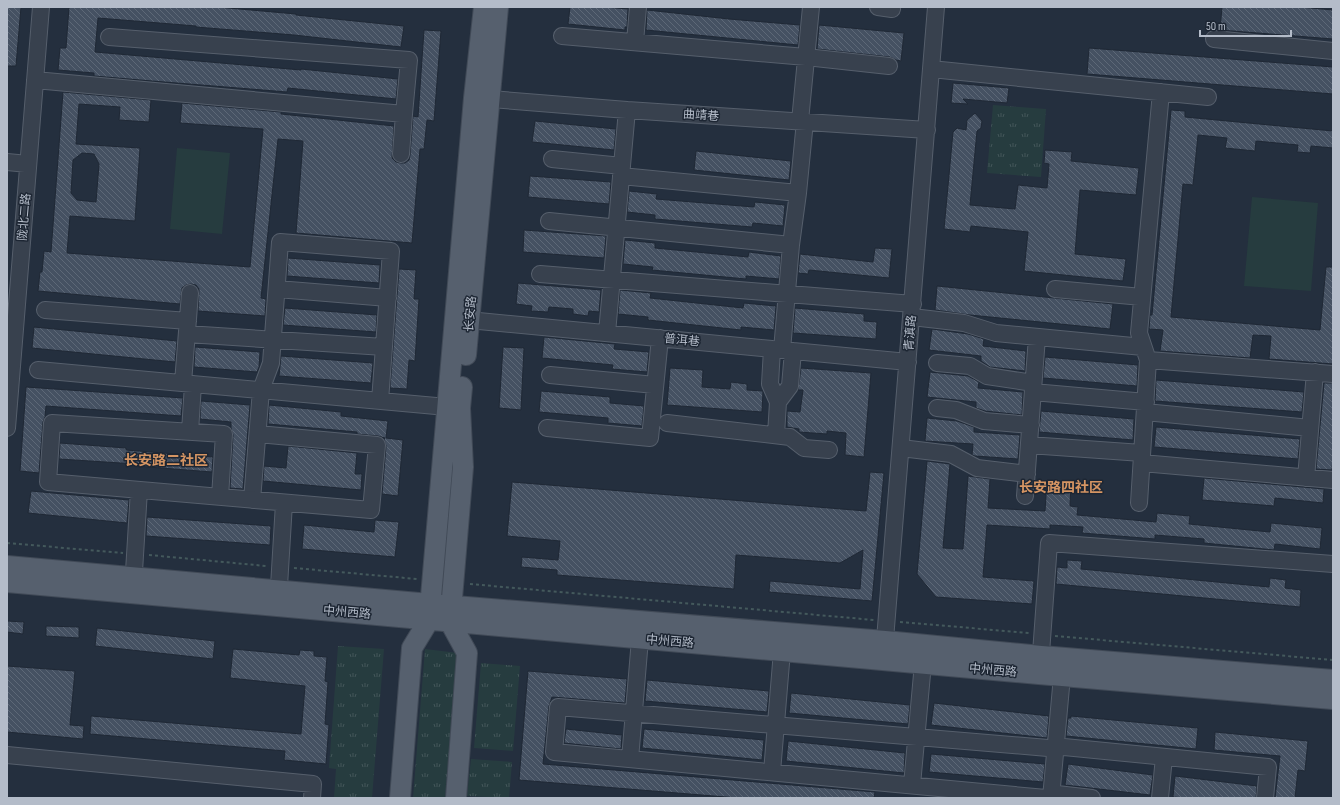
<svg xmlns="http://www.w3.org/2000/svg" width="1340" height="805" font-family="'Sofia Sans Condensed','Noto Sans SC',sans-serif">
<defs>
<pattern id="grass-tufts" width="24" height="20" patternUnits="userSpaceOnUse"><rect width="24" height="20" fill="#263c3f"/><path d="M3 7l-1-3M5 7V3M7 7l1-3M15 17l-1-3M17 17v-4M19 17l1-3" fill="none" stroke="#435659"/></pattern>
<pattern id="building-back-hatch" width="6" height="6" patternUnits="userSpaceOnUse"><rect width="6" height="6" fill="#455162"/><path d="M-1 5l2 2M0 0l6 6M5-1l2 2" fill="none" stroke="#5d6877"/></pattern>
</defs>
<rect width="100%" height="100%" fill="#242f3e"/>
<path fill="url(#grass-tufts)" d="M993 105 1046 109 1041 177 987 173Z
M338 646 384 649 372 798H334L336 769 329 768Z
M425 649 458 653 445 798H413Z
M481 663 520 666 513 751 474 748Z
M471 759 512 762 509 798 467 796Z"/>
<path fill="#263c3f" d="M177 148 230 153 222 234 170 229Z
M1252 197 1318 203 1311 291 1244 286Z"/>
<path fill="url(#building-back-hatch)" stroke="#1f2835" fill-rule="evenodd" d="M7 7H21L16 66H7Z
M69 7H217L296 14V15L404 26 401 47 294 35 196 27V26L98 18 95 52 301 70V69L398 79 396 99 288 88 287 92 152 81 94 76V73L58 70 60 48H66Z
M570 7H605L628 9 627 27H625V30L568 24Z
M1222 7H1300L1333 10V39L1220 30Z
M647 10 729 19 800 25 798 45 646 30Z
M819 25 904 33 901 61 896 60 890 57 817 49Z
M424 30 441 31 434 121 427 120 424 149H420L412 243 296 233 303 141 278 139 261 298 266 299 265 316 198 311 199 289 196 285 191 284 186 285 182 288 180 304 38 291 40 272H42L44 251 51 252 63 92 151 100 149 122 119 120 120 107 79 104 76 144 140 148 135 221 70 216 67 253 250 267 263 129 180 123 182 103 281 112V114L394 126 392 158 396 162 401 163H405L409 160 410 155 413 116 418 117ZM82 153 94 154 99 164 96 202 77 200 71 193 73 160Z
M1089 48 1333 67V94L1087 74Z
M953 83 1009 88 1007 103 963 99 968 104 951 103Z
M1171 110 1185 111V117L1333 131V148L1311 146 1310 153 1297 152 1298 145 1256 141 1255 151 1225 148 1227 138 1198 135 1193 185 1183 184 1171 317 1320 330 1326 267H1333V364L1269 359 1271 336 1253 335 1250 358 1160 351 1163 330 1149 329 1150 315H1152Z
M975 113 982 121 981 128 977 131 970 205 1015 209 1018 185 1047 188 1049 164 1044 163 1045 150 1072 152 1071 161 1139 168 1136 195 1080 190 1075 254 1126 259 1123 281 1024 271 1028 232 971 226 970 232 944 229 953 132 957 128 966 130 967 120Z
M535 121 616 129 614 150 532 142Z
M696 151 791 161 789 180 694 170Z
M530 176 611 182 609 204 528 197Z
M629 191 657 194 656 199 754 207 755 202 785 205 783 226 753 223 752 227 655 219V215L627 212Z
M524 230 606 236 604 258 523 252Z
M625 240 655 243V248L748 257 749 252 781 256 779 279 746 276V279L652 270 653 267 623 264Z
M875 248 892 249 889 278 809 270 808 274 798 273 800 254 873 262Z
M288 258 380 265 379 283 287 276Z
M399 269 416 270 414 299H419L415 361 409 360 407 389 390 388Z
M518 283 601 290 599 312 589 311 588 316 573 314V309L549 307 548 312 531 311 532 306 516 304Z
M937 286 1113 304 1110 329 970 315 935 310Z
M620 290 651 293 650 298 743 308 744 303 776 306 774 330 741 327V330L648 320V317L618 314Z
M285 308 377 315 376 332 283 325Z
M795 308 864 314V321L877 322 876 339 793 333Z
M34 327 177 341 175 362 32 348Z
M932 329 968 334 984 339 983 346 1026 351 1025 371 990 367 981 361V356L929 350Z
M544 337 615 344 614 349 649 352 647 372 612 369 613 365 542 358Z
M195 347 260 352 259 367 257 372 194 367Z
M503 347 524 348 521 410 499 408Z
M281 356 373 363 371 383 279 376Z
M1045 357 1138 365 1137 386 1043 378Z
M670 368 703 370 702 387 730 389 731 382 747 384V390L763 391 762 412 667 405Z
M801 368 871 373 864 457 845 455 846 433 827 431V434L799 432V429L787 427V411L800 412 803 390H798Z
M930 372 968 376 979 382 978 388 1023 392 1022 415 985 411 976 408V402L927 397Z
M1156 380 1304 392 1302 412 1155 401Z
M1324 383H1333V458L1332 470 1316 469Z
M26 387 183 398 181 416 46 406 45 417 43 422 39 473 20 471Z
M541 391 610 397V403L644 406 642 426 608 423V418L539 412Z
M201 401 250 405 243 489 230 488 233 435 231 428V422L200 419Z
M269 405 341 412V416L388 421 386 438 403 440 398 496 382 494 386 446 384 439 385 438 378 436 357 434V432L268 424Z
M1041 411 1134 419 1133 440 1039 432Z
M927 418 957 421 974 427V432L1020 435 1018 459 975 456 972 455 973 444 925 441Z
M1156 427 1300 439 1298 459 1154 447Z
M60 443 126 448V450L213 457 212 472 136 466V464L59 459Z
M288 446 357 453 355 474H362L361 490 263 481 264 466 286 468Z
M927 461 950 464 943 548 963 549 968 476 990 479 988 508 1045 511 1047 480 1071 482 1070 506 1078 507 1077 515 1156 522 1157 513 1190 516 1189 524 1270 532 1271 523 1322 528 1320 549 1275 544 1274 550 1204 543V539L1155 535V539L1082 533 1083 527 1050 525V529L987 525 983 577 1034 581 1032 604 936 597 917 574Z
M870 472 884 473 872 601 769 592 770 581 860 589 863 550 840 563 736 555 734 589 557 575V570L521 567 522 557 558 560 560 541 507 536 512 482 866 511Z
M1204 478 1324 489 1323 503 1275 498 1274 506 1202 500Z
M31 491 129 500 127 523 28 513Z
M147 517 271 526 270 545 146 536Z
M375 520 399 522 395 557 302 549 304 525 374 532Z
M1067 560 1082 561 1081 569 1269 587 1270 578 1286 580 1285 588 1301 590 1300 607 1056 584 1057 567 1067 568Z
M7 621 24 622 23 634 7 632Z
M46 626 79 627V638L46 636Z
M97 628 215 641 213 659 95 646Z
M233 649 299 655 300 650 314 651V656L327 657 325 681 328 682 325 724 329 725 326 764 284 760 285 751 90 734 91 716 301 734 305 686 230 678Z
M7 666 75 671 70 725 84 726 83 739 7 732Z
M528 671 627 679 625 703 552 697 549 706 543 764 875 792 874 798H738L519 780Z
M647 680 769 691 767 712 645 701Z
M791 693 910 705 908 724 789 713Z
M934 703 1049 716 1047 738 931 725Z
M1071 716 1198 728 1196 749 1066 736 1068 718H1071Z
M566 729 622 735 621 749 564 743Z
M644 729 764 740 762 760 642 748Z
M1215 732 1308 741 1305 771 1298 770 1295 798H1275L1280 756 1214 750Z
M788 741 905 753 904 773 786 761Z
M931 754 1045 764 1043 782 929 772Z
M1068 764 1153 775 1150 795 1065 785Z
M1175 776 1257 786 1256 798H1184L1173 797Z"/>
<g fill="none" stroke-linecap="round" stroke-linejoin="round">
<g stroke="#565f6c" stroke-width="18">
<path id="minor" d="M878 7 892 9
M562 36 806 57 889 66
M1214 39 1333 51
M635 42 638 7
M931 69 1208 97
M35 80 404 114 409 60 109 37
M478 98 627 110 927 130
M800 121 811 7
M401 154 404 114
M552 159 622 166
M7 162 28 164
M621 176 798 193
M549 221 791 245
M540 274 913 304
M277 289 388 298
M1055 289 1142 297
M45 310 188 321
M912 317 964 323 996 333 1143 347
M458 319 908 362
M607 333 627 110
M187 334 384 347
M772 349 770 384 778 402 790 386 793 351
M782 350 791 245 798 193 805 121
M1148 360 1333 374
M937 363 970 366 987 376 1033 383
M38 370 447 407
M550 375 655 385
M183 383 190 293
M1033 392 1146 402
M937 408 956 410 984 421 1031 425
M1145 412 1310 428
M667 423 790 437 804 448 829 450
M7 428 41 7
M547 428 650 438 660 338
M190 432 193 384
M776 435 778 402
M1029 445 1142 453
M901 448 951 454 977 468 1027 474
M1142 463 1333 480
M1306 478 1315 372
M1025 496 1037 337
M220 497 224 434 52 423 48 482 371 510 377 445 258 434
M252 500 261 390 271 363 280 242 391 251 380 401
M1139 503 1148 360 1139 333 1161 92
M133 588 139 490
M278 603 284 503
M884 652 936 7
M1040 667 1049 543 1333 564
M7 755 313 784 312 798
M630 759 640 639
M772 772 782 651
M912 785 923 663
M1046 798 554 752 558 707 1048 748 1064 747 1268 767 1265 798
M1046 798 1057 794 1092 798
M1051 798 1062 676
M1160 798 1164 757"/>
</g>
<g stroke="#414a57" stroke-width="22">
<path id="major" d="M466 355 498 7
M7 566 430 604 885 641 1041 656 1333 680
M7 582 1039 674 1333 699
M400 798 412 648 429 620 474 98 484 7
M456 798 467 653 450 622 463 467 460 408 462 387"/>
</g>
<path stroke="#44595c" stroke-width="2" stroke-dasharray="3 3" stroke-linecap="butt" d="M7 543 123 553
M149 555 266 566
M294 568 417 579
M470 584 874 620
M900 622 1029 633
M1055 636 1333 660"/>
<use href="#minor" stroke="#38414e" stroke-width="16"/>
<use href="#major" stroke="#56606e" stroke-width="20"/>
</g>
<g text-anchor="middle" stroke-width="3" stroke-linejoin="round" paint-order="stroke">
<g font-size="12" fill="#b4bcc9" stroke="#1d2633">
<text transform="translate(701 115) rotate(4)" y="4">曲靖巷</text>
<text transform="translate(24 217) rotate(-85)" y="4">陇北二路</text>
<text transform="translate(470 314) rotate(-85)" y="4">长安路</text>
<text transform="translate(910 333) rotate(-85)" y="4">青滇路</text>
<text transform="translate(682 340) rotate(6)" y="4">普洱巷</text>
<text transform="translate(347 612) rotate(5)" y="4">中州西路</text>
<text transform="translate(670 641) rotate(5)" y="4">中州西路</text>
<text transform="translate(993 670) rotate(5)" y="4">中州西路</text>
</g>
<g font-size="14" font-weight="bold" fill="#d59563" stroke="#1d2633">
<text x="166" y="465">长安路二社区</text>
<text x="1061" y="492">长安路四社区</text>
</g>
</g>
<rect width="1340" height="805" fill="none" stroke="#b4bcc9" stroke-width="16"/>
<path d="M1200 30v6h91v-6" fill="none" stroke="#b4bcc9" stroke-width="2"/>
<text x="1206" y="30" font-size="12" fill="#b4bcc9" stroke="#1d2633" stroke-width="3" paint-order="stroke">50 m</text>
</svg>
